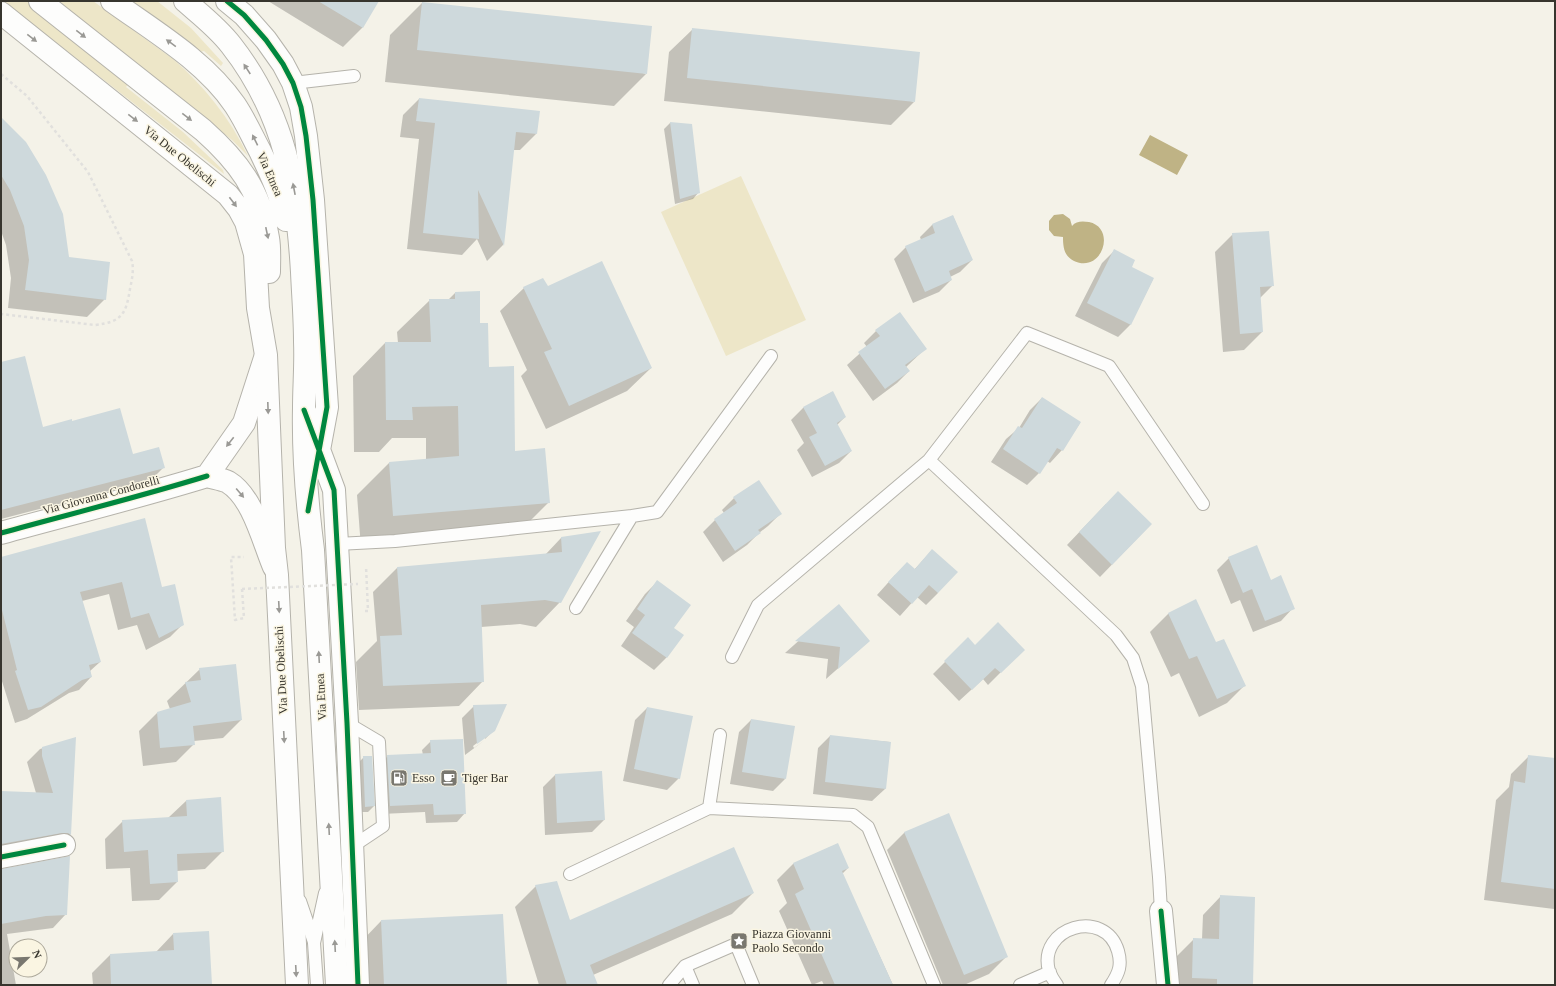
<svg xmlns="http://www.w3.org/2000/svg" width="1556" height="986" font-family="Georgia,serif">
<rect width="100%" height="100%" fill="#f4f2e8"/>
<path fill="#ede6c8" d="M3 1H93L173 59C204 86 230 118 248 156L232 140 142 68 126 87 183 132 223 170 224 174Z
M132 1H157L191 28 223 63 221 66 204 51 200 52Z
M741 176 806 320 726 356 661 212Z"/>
<path fill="#bfb385" d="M1150 135 1188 155 1177 175 1139 155Z
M1063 214 1070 219 1072 226C1076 221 1082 221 1089 222 1117 228 1102 274 1074 261 1064 256 1063 247 1063 237L1054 236 1049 230V221L1054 215Z"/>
<path fill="#0003" d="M268 1H378L362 28 343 47Z
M422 3 646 74 614 106 385 82 390 35Z
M693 29 914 102 891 125 664 101 669 52Z
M419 99 539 112 536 134 520 150H513L503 245 487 261 477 239 462 255 407 249 419 139 400 137 403 115Z
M1 121 69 258 105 299 87 317 8 308 11 278 6 245 1 231Z
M670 123 691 125 698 193 693 199 675 204 664 129Z
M953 216 972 260 960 272 950 277 951 280 939 292 913 303 894 259 906 247 921 240 920 237 932 225Z
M1233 234 1273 285 1259 299 1262 332 1244 350 1223 352 1215 252Z
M1114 251 1131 268 1153 279 1130 325 1118 337 1075 316 1102 263Z
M524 288H547L651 368 627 391 546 429 521 376 527 370 500 311Z
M455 293 479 324 488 368 514 452 549 502 516 535 361 548 357 495 389 463 426 460V438H392L379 452H354L353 376 385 343H398L397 332 430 300H448Z
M876 331 925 349 906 367 909 371 897 383 873 401 847 365 867 347 864 343Z
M1 363 42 428 72 423 132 456 164 467 151 480 1 519Z
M832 392 845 417 837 425 851 451 839 463 812 477 797 450 804 443 791 420 803 408Z
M1042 398 1080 423 1062 450 1050 463 1047 461 1039 473 1027 485 991 462 1006 439 1019 428 1030 410Z
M734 498 780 514 768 526 759 533 747 545 723 562 703 532 715 520 724 513 722 510Z
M1106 504 1151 524 1100 577 1067 545Z
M599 533 560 602 536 627 520 624 481 627 483 681 459 706 359 710 356 662 377 641 373 592 397 568 545 555 561 538Z
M932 550 938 593 926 605 917 597 900 616 877 595 895 575 914 570Z
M1 558 162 588 183 624 170 637 146 650 137 625 118 630 109 594 82 601 100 662 90 671 91 677 79 690 69 693 27 719 15 723 1 678Z
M1229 558 1270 581 1293 608 1281 621 1253 632 1240 600 1231 604 1217 570Z
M657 582 673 628 682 635 666 658 654 670 621 646 634 627 626 621 645 594Z
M1196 601 1215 644 1245 685 1227 703 1199 717 1179 673 1171 677 1150 632 1168 614Z
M839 605 869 641 826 679 828 659 785 653Z
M968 639 975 646 1023 650 988 685 983 679 959 701 933 674Z
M200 669 241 720 223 738 194 741V744L176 762 143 766 139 731 157 713 170 709 167 701Z
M474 706 494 730 485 739V737L473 746 474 748 485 740 465 755 462 718Z
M647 708 679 778 667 790 623 781 635 720Z
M751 720 785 779 773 791 730 784 739 732Z
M830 736 890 742 885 789 872 801 813 794 818 748Z
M75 738 70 835 57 848 1 854V792L36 793 27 762 40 749Z
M431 741 465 813 457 822 426 823 425 812 381 814 379 765 388 756 423 755 422 750Z
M1529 756 1555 759 1554 909 1484 900 1496 800 1509 787 1511 774Z
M364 757 374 806 368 812H360L358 763Z
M601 772 604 820 592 832 545 835 543 787 555 775Z
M220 798 223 851 205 869 177 871V882L159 900 132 901 130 868 106 869 105 839 123 821 168 818 186 801Z
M905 832 1007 956 989 974 964 985H943L887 850Z
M837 844 848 868 842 874 893 985H824L822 981 812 985 779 911 787 903 777 880 793 864Z
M1 870 66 914 53 928 7 934 16 985H1Z
M536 886 569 921 753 893 732 914 593 975 597 985H539L515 907Z
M1221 896 1252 985H1175L1176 957 1194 939H1202L1203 915Z
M381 921 506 985H360L358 945Z
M173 934 211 985H93L92 973 110 955 156 952Z"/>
<path fill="#ced9dc" d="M318 1H379L363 28Z
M422 2 652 26 647 74 417 50Z
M692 28 920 52 915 102 687 78Z
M419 98 540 111 537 134 516 132 504 246 478 190 479 239 423 233 435 123 416 121Z
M1 117 26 142 46 175 63 214 69 257 110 262 106 300 25 290 29 260 24 226 10 190 1 175Z
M670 122 692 124 700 193 680 199Z
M953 215 973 260 949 271 952 280 925 292 905 246 935 233 932 224Z
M1269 231 1274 286 1260 287 1263 332 1240 334 1232 233Z
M1114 249 1135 260 1132 267 1154 278 1131 325 1087 303Z
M602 261 652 368 569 406 544 352 552 349 523 287 543 278 548 286Z
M480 291V323H488L489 367 514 366 515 451 545 448 550 503 393 516 389 462 459 456 458 406 412 407 413 420H386L385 342H431L429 299H455V292Z
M900 312 927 349 905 365 910 371 885 389 858 352 880 336 875 330Z
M25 356 43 427 72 419V421L120 408 133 454 159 447 165 468 1 510V362Z
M833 391 846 417 837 423 852 451 825 466 809 437 817 433 803 407Z
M1042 397 1081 422 1063 451 1057 448 1040 474 1003 449 1018 426 1022 428Z
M759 480 782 514 758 530 761 533 735 551 714 519 737 503 733 497Z
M1118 491 1152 524 1112 565 1079 532Z
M145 518 162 587 175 584 184 625 159 638 149 613 131 618 122 582 80 592 101 662 89 665 92 677 82 680 41 707 28 710 15 671 17 670 1 606V557Z
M601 531 561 603 545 600 481 605 484 682 383 686 380 636 402 635 397 567 562 552 561 537Z
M1257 545 1271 580 1281 575 1295 609 1265 621 1252 589 1243 593 1228 557Z
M932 549 958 572 938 593 929 585 912 604 888 582 907 562 915 569Z
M657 580 691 605 674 628 684 635 667 658 632 633 645 615 637 609Z
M1196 599 1216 642 1224 639 1246 686 1217 699 1197 656 1189 659 1168 613Z
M839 604 870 641 838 669 840 647 795 641Z
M998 622 1025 650 1001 673 995 668 972 690 944 661 968 637 975 645Z
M236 664 242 720 193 726 195 745 160 748 157 712 191 702 185 682 201 680 199 668Z
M507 704 495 731 477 744 473 705Z
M647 707 693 716 680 779 634 769Z
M751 719 795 726 786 779 742 772Z
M830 735 891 742 886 789 825 782Z
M76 737 71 835 68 833H62L1 844V791L53 793 42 756V747Z
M463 739 466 814 434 815 433 804 390 806 387 755 431 753 430 740Z
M1528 755 1555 758V889L1501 882 1514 781 1525 783Z
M363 756H372L375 806 365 807Z
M602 771 605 820 557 823 555 774Z
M221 797 224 852 177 854 178 882 150 884 148 850 124 852 122 820 187 816 186 800Z
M949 813 1008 957 964 975 904 832Z
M838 843 849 868 842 871 893 985H835L795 894 804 889 793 863Z
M734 847 754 893 590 965 598 985H567L535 885 557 881 570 920Z
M70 856 67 915 46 916 1 924V869Z
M1220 895 1255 897 1253 985H1217V979L1192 978 1193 938 1219 939Z
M503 914 507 985H384L381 920Z
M209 931 212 985H111L110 954 174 950 173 933Z"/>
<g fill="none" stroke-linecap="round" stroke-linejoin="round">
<g stroke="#b5b3ab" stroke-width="14">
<path id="service" d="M293 83 354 76
M929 460 1027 333 1109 366 1203 504
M632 516 657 512 771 356
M337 544 395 541 632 516 576 608
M732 657 758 605 929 460 1116 635 1133 658 1142 686 1159 877 1161 911
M347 723 379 742 383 826 353 846
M709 808 720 735
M570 874 709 808 853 815 868 827 934 985
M300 901 314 942
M317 985 314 943 325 893
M669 985 685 966
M693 985 685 966 736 944 753 985
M1020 985 1050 972
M1057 985C1054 981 1051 976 1049 971 1037 927 1105 907 1118 951 1122 965 1119 973 1111 985"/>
</g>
<g stroke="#b5b3ab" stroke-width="24">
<path id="minor" d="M227 1 244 15 266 40 283 64 293 83 301 107 306 136 313 200 327 407 319 450
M305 412 334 490 347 723 358 985
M207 476 244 423 265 358
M207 476C213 478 222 479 228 482 253 497 263 541 274 567
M1 533C70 514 139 497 207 476
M1 857 64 845
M1161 911 1168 985"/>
</g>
<g stroke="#b5b3ab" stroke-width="24">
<path id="primary" d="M40 1 203 130C238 161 260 190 268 238 270 249 269 261 269 272
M112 1C155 32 205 61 235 105 245 120 252 136 260 151 271 174 281 195 286 220
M185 1C201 15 218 28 231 45 285 114 297 187 302 272 303 295 305 318 305 342 306 364 304 386 304 408 303 455 307 503 313 550L337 985
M1 13 228 195 239 209 246 222 255 254 258 308 266 355 274 548 277 575 297 985"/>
</g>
<path stroke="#e1e0dd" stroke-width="2.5" stroke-dasharray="3 3" stroke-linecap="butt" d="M1 74 27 96 88 172 132 261C134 270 132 279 130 289 126 314 122 322 95 325L1 314
M242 589 244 618 235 620 231 557H244
M365 611H368L366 566"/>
<use href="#service" stroke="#fdfdfc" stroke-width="12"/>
<use href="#minor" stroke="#fdfdfc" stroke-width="22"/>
<use href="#primary" stroke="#fdfdfc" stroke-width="22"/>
<path stroke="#e1e0dd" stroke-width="2.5" stroke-dasharray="3 3" stroke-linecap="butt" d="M242 589 358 584"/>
<g stroke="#faf5e2" stroke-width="8">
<path id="cycleway" d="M227 1 244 15 266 40 283 64 293 83 301 107 306 136 313 200 327 407 308 511
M304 410 334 490 347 723 358 985
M1 533C70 514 139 497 207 476
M1 857 64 845
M1161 911 1168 985"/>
</g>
<use href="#cycleway" stroke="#00873e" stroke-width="5"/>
</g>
<defs><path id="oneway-solid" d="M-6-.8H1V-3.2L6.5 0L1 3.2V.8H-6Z"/></defs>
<g fill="#9a9995">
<use href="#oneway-solid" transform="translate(81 34) rotate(38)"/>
<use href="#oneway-solid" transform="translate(32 38) rotate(38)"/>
<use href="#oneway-solid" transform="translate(171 43) rotate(-144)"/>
<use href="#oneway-solid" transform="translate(247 69) rotate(-123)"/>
<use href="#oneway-solid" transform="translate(187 117) rotate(38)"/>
<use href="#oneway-solid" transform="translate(133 118) rotate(38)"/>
<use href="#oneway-solid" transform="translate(255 140) rotate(-116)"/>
<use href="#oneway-solid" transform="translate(294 189) rotate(-101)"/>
<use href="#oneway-solid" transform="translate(233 202) rotate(53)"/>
<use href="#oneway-solid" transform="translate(267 233) rotate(78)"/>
<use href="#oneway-solid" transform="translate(268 408) rotate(88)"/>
<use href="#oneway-solid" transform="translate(230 442) rotate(128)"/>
<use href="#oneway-solid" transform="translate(240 493) rotate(50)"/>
<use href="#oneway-solid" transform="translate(279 607) rotate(87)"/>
<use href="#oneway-solid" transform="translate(319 657) rotate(-93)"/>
<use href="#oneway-solid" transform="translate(284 737) rotate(87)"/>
<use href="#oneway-solid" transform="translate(329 829) rotate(-93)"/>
<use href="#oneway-solid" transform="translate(335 946) rotate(-93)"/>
<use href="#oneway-solid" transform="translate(296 971) rotate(87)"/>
</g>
<defs>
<g id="fuel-square" transform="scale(0.9)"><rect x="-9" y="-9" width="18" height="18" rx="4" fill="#79776f" stroke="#faf5e2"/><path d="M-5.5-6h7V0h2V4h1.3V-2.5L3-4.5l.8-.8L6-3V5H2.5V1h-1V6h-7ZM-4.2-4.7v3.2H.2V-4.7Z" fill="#fff"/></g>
<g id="cafe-square" transform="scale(0.9)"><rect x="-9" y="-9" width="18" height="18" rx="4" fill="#79776f" stroke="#faf5e2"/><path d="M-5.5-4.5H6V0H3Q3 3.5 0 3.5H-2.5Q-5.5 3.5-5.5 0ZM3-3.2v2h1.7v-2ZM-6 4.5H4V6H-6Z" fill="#fff"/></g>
<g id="sight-square" transform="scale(0.9)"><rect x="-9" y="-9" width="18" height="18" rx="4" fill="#79776f" stroke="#faf5e2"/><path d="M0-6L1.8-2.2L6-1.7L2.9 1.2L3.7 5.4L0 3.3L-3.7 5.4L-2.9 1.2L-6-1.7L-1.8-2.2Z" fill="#fff"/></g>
</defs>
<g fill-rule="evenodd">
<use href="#fuel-square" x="399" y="778"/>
<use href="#cafe-square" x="449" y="778"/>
<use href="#sight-square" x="739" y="941"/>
</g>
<g text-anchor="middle" stroke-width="3" stroke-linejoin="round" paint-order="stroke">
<g font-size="12" fill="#37352e" stroke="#faf5e2">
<text transform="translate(180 156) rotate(39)" y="4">Via Due Obelischi</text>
<text transform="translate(270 174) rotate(66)" y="4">Via Etnea</text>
<text transform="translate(101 495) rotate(-15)" y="4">Via Giovanna Condorelli</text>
<text transform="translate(281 670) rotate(-93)" y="4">Via Due Obelischi</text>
<text transform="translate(321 697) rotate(-93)" y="4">Via Etnea</text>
</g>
<g font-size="12" fill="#37352e" stroke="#faf5e2" text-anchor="start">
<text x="412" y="782">Esso</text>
<text x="462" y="782">Tiger Bar</text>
<text x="752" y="938">Piazza Giovanni<tspan x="752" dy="14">Paolo Secondo</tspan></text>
</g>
</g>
<rect width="1556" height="986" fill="none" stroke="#37352e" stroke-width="4"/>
<g transform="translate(28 958) rotate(67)"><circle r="19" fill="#faf5e2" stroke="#aca89a"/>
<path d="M0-3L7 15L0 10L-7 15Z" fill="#79776f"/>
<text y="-6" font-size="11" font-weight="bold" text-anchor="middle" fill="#37352e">N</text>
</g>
</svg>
